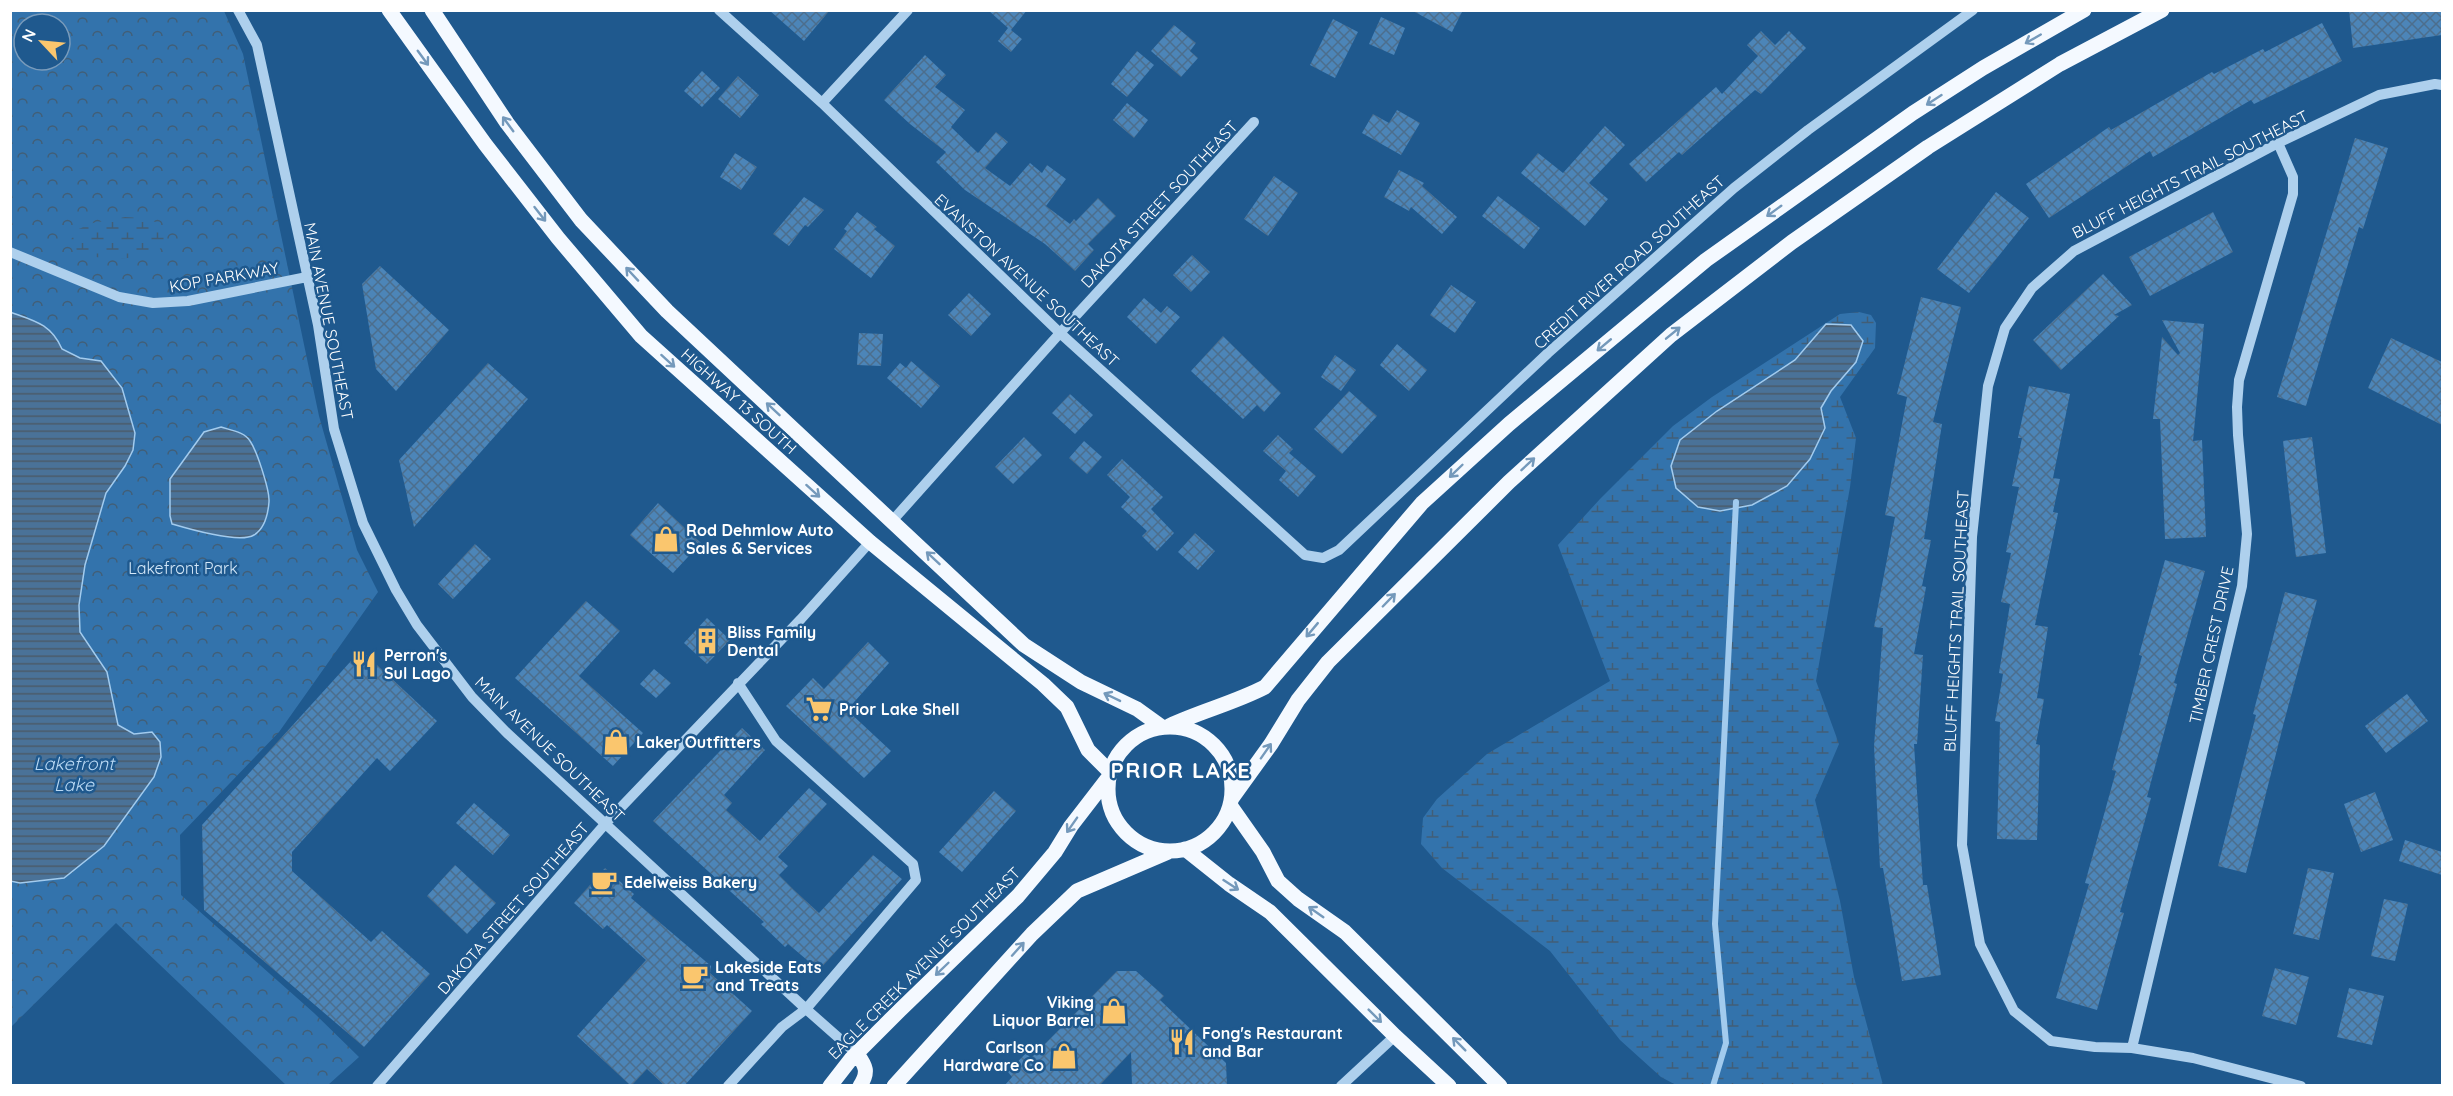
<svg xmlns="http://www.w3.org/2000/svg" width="2453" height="1096" font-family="Quicksand,sans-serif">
<defs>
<pattern id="forest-crowns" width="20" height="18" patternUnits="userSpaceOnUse" patternTransform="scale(1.5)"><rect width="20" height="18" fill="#3373ac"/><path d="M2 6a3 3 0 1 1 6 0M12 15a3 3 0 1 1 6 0" fill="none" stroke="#415e77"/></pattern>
<pattern id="wetland-marsh" width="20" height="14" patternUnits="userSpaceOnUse" patternTransform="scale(1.5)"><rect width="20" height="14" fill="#3373ac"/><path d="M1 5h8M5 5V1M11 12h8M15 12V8" fill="none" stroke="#415e77"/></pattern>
<pattern id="water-rules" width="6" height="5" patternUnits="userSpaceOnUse" patternTransform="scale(1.5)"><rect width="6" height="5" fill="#4a7298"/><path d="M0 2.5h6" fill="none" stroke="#4b5b6a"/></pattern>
<pattern id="building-cross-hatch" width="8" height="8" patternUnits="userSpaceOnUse" patternTransform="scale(1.5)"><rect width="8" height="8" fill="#4c85b8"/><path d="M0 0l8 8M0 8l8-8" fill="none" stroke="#4c6e8d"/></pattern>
</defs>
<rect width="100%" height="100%" fill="#1f598e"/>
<path fill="url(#forest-crowns)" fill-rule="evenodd" d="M11 11H224L243 54 319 416 357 550 378 592 279 732 180 835 181 895 314 1013 359 1057 328 1085H286L116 923 11 1027ZM24 24H60V60H24Z"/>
<path fill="url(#wetland-marsh)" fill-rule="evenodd" d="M125 217C147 218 166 218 166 245L148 256 118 259 83 256 70 244 74 231 93 223Z
M1859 312 1871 315 1876 323 1875 348 1840 397 1856 438 1850 487 1816 681 1839 744 1815 800 1840 901 1854 977 1883 1085H1676L1661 1077 1620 1040 1550 951 1442 868 1421 844 1423 818 1437 799 1487 754 1610 681 1558 545 1600 499 1673 426 1712 397 1840 314ZM1826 324 1856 362 1831 391 1820 408 1810 459 1787 486 1752 505 1680 440 1717 411 1795 360Z"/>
<path fill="url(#water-rules)" stroke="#a2cbee" stroke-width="1.5" d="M10 312C35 321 51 324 62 349L80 358 101 361 122 388 135 433 133 450 125 466 106 493 85 565 79 605 80 632 107 672 118 725 134 734 152 732 160 742 161 757 154 777 104 846 64 878 20 883 10 881Z
M1826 324 1851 325 1863 341 1856 362 1831 391 1821 408 1825 428 1810 459 1787 486 1752 505 1720 511 1698 507 1676 488 1671 466 1680 440 1717 411 1795 360Z
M221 427C230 430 245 432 250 441 257 451 270 491 269 502 268 514 264 529 254 535 239 544 189 529 172 524L170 516V479L204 432Z"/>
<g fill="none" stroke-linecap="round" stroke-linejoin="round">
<path stroke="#a2cbee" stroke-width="6" d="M1713 1086 1726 1043 1715 924 1736 502"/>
</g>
<path fill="url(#building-cross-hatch)" d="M769 10H830L804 41Z
M988 10H1027L1011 30 1022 39 1011 52 998 41 1008 28Z
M1411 10H1463L1452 32Z
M2349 10H2442V35L2353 48Z
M1381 17 1405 28 1394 55 1369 44Z
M1333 19 1358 32 1335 78 1310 65Z
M2322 23 2342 61 2254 104 2251 100 2153 157 2150 151 2049 218 2026 184 2109 127 2111 130 2212 72 2214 74 2263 49 2265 52Z
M1174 25 1196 43 1190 51 1198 58 1181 77 1151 51Z
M1761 31 1775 45 1789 31 1806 48 1761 94 1755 90 1682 155 1679 152 1646 182 1629 164 1716 87 1722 94 1758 56 1747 45Z
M1137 51 1154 65 1127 97 1111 84Z
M925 55 946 75 935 87 965 110 951 127 978 153 996 132 1008 142 985 168 1010 186 1030 163 1042 173 1047 165 1066 179 1046 206 1070 224 1074 219 1076 221 1098 198 1116 216 1088 244 1094 250 1075 271 1045 244 965 190 936 162 946 152 910 124 884 100Z
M702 71 720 88 702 107 684 91Z
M738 76 759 95 740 118 718 99Z
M1127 103 1148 120 1134 138 1113 120Z
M1397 110 1420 123 1401 155 1362 133 1373 114 1389 123Z
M1605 126 1625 145 1589 183 1608 199 1585 226 1521 173 1538 153 1563 173Z
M2355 138 2388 148 2363 229 2359 227 2306 406 2277 397Z
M735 153 757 167 741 190 720 177Z
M1399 170 1424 183 1422 186 1457 217 1442 234 1411 207 1409 211 1384 197Z
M1274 176 1298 193 1268 236 1244 219Z
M1996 192 2029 218 1969 293 1937 269Z
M1498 196 1540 228 1524 249 1482 216Z
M804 197 824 210 808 227 805 225 789 246 773 234Z
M857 212 877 227 874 229 895 246 871 278 834 249 847 231 844 229Z
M2213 212 2233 252 2150 296 2129 257Z
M1192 255 1210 272 1191 292 1173 275Z
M380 266 449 330 396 391 376 369 362 284Z
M2103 274 2132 305 2114 315 2119 316 2061 370 2033 340Z
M1451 285 1476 302 1455 333 1430 315Z
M969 293 991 314 971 336 948 315Z
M1921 297 1961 307 1933 422 1942 424 1924 539 1931 540 1922 586 1926 587 1914 654 1923 655 1917 744H1914L1923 885H1927L1941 975 1902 981 1883 868H1880L1874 746 1883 628 1874 627 1895 517 1885 515 1907 397 1897 394Z
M1144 298 1161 313 1167 306 1180 317 1156 344 1127 317Z
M2162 320 2204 324 2193 441 2202 440 2206 537 2165 539 2160 419H2153L2162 337 2178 355 2180 353Z
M859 333 883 334 881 366 857 365Z
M1223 336 1281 393 1264 412 1257 405 1243 419 1191 371Z
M2391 338 2442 362V425L2368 388Z
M1397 344 1427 370 1409 391 1380 365Z
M1335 355 1356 370 1341 391 1321 377Z
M911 361 940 386 921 408 887 378 900 363 906 368Z
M488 363 528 399 414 527 399 460Z
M2029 386 2070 394 2053 478 2060 479 2053 512 2058 513 2035 625 2048 627 2037 698 2044 699 2036 744 2040 745 2037 840 1997 839 2000 722 1995 721 2003 674 1999 673 2010 604 2001 602 2011 553 2006 552 2019 487 2012 486 2022 438H2018Z
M1349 391 1377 416 1342 454 1314 429Z
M1070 394 1093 415 1075 434 1052 413Z
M1278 435 1293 449 1289 453 1316 476 1298 497 1279 480 1286 471 1263 451Z
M1024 437 1042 455 1013 484 995 467Z
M2312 437 2326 553 2296 557 2283 441Z
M1084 441 1102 457 1087 474 1069 458Z
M1122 459 1163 497 1151 509 1174 533 1157 551 1142 536 1147 531 1121 507 1130 497 1107 475Z
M658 503 701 543 673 573 630 535Z
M1195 533 1215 551 1198 570 1178 552Z
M475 544 491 559 453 599 438 584Z
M2165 560 2205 571 2174 683 2177 684 2147 797 2151 798 2120 912 2124 913 2097 1010 2056 998 2089 884 2085 883 2116 771 2112 770 2142 656 2139 655Z
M2285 592 2317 600 2284 722 2246 873 2218 866 2256 715 2253 714Z
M586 601 620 631 579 676 643 733 613 766 515 678Z
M707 618 730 640 707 664 684 643Z
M868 642 889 663 847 710 891 751 864 778 786 706 813 678 824 689Z
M361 650 437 721 390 771 377 758 292 852V871L371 942 382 931 430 974 364 1047 204 910 202 825Z
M654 669 671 683 656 698 640 684Z
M2407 694 2428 721 2386 753 2365 726Z
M742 728 765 750 724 795 732 803 726 810 760 841 809 788 827 804 778 857 788 866 779 875 794 890 819 913 873 855 902 879 819 970 788 944 785 947 761 924 764 922 653 821Z
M994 791 1016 811 962 872 939 852Z
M2375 792 2393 840 2361 852 2344 804Z
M474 803 510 835 493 855 456 823Z
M2405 840 2442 852V875L2399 861Z
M455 865 496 903 467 934 427 896Z
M605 868 634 894 631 898 711 966 710 973 752 1011 684 1086H665L647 1069 631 1086 577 1036 646 960 607 925 603 929 574 903Z
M2308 868 2334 873 2319 940 2293 934Z
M2384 899 2408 904 2395 961 2371 956Z
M2275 968 2309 977 2296 1025 2262 1016Z
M1117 971H1136L1164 996 1160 1000 1226 1063 1227 1086H1132L1131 1052 1099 1086H1004L1012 1077 1008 1072 1026 1053 1031 1058Z
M2349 988 2384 996 2372 1045 2337 1037Z"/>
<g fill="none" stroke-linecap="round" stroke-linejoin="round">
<path stroke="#aed0ed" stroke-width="10" d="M238 10 257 45 318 325 334 429 363 523 396 590 417 625 472 697 507 733 806 1009 857 1054
M719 10 822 103 1060 333 1305 555 1323 558 1339 550 1548 353 1734 188 1808 130 1973 10
M822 103 908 10
M10 252 119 297 153 303 188 301 307 277
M893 520 1060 333 1254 122
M2132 1048 2242 586 2247 534 2238 435 2237 407 2239 380 2293 194V177L2278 143
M377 1086 606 823 801 619 870 542
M728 1086 782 1027 806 1009 916 880 913 864 776 741 738 683
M1341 1086 1395 1036
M2301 1086 2193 1058 2132 1048 2095 1047 2051 1041 2014 1011 1980 944 1962 845 1972 537 1988 386 2005 328 2032 288 2074 251 2278 143 2379 95 2435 84 2442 85"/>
<path stroke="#f4f9ff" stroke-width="15" d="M389 10 485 144 558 238 641 336 870 542 1043 684 1067 707 1088 750 1110 772
M432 10 507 123 581 220 667 311 1024 645 1081 682 1137 709 1162 727
M1169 726C1201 711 1234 703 1265 687L1422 503 1509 424 1706 260 1913 113 1983 68 2084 10
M1108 789a62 62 0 1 1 124 0a62 62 0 1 1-124 0Z
M1232 798 1271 744 1298 700 1328 662 1509 482 1671 335 1792 242 1928 147 2060 64 2162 10
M1230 805 1263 852 1278 881 1298 899 1345 932 1500 1086
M1185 849 1229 884 1270 912 1395 1036 1449 1086
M857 1054C866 1066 869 1072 860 1086
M830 1086 851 1059 899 1011 1018 896 1055 852 1071 826 1108 778
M894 1086 1032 934 1077 891 1168 852"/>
</g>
<defs><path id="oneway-shaft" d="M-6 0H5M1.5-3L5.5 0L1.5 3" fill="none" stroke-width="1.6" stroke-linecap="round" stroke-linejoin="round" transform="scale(1.5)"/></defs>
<g stroke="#7499bb">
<use href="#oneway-shaft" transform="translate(2033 39) rotate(150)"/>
<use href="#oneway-shaft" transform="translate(423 58) rotate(54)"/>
<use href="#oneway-shaft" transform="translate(1934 100) rotate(147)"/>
<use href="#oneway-shaft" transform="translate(508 124) rotate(-126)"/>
<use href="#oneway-shaft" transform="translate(1774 211) rotate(144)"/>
<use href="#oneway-shaft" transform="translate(540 214) rotate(52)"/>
<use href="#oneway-shaft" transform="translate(632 274) rotate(-133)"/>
<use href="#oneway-shaft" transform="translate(1673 333) rotate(-39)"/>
<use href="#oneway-shaft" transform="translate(1604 345) rotate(140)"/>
<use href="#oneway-shaft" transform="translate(668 361) rotate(42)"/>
<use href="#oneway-shaft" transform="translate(773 409) rotate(-137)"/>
<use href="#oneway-shaft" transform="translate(1528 464) rotate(-43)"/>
<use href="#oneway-shaft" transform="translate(1456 471) rotate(136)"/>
<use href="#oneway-shaft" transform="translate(813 491) rotate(42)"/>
<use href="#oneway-shaft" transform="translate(933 558) rotate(-137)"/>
<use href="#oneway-shaft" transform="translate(1389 600) rotate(-46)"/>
<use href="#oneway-shaft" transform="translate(1312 630) rotate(130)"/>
<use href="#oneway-shaft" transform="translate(1112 697) rotate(-154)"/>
<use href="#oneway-shaft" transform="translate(1266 751) rotate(-55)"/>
<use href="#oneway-shaft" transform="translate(1072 825) rotate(125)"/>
<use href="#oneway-shaft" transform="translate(1231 885) rotate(33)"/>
<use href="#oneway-shaft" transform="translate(1316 912) rotate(-145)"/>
<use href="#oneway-shaft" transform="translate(1018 949) rotate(-48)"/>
<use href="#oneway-shaft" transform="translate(942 969) rotate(136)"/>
<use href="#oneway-shaft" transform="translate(1375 1016) rotate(45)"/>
<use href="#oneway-shaft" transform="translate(1459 1044) rotate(-135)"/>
</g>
<defs>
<g id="shop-bare" transform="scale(2.07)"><path d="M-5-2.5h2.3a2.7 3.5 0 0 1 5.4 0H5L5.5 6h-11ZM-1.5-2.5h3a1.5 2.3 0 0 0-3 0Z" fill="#fac66e" stroke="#1f598e" stroke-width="2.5" paint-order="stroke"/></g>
<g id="building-bare" transform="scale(2.07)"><path d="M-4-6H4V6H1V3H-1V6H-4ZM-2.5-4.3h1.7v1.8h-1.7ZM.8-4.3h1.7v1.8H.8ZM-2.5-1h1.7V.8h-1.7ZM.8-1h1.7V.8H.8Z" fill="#fac66e" stroke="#1f598e" stroke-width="2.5" paint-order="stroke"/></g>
<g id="restaurant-bare" transform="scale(2.07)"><path d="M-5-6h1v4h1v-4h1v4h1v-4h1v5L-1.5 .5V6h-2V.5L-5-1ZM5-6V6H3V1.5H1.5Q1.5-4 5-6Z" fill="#fac66e" stroke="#1f598e" stroke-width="2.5" paint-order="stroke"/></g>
<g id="supermarket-bare" transform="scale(2.07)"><path d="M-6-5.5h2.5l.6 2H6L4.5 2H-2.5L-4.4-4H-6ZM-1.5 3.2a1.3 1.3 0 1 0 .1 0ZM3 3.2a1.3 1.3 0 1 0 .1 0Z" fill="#fac66e" stroke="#1f598e" stroke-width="2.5" paint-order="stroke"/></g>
<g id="cafe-bare" transform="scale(2.07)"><path d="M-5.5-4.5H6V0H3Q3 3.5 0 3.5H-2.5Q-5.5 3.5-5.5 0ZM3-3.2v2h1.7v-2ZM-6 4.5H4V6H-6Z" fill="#fac66e" stroke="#1f598e" stroke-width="2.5" paint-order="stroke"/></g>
</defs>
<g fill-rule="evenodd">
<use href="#shop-bare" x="666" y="539"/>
<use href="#building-bare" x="707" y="641"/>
<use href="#restaurant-bare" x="364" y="664"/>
<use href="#supermarket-bare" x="819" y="709"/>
<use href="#shop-bare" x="616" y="742"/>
<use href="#cafe-bare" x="604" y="882"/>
<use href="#cafe-bare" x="695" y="976"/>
<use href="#shop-bare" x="1114" y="1011"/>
<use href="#restaurant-bare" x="1182" y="1042"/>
<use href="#shop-bare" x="1064" y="1056"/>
</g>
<g text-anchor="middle" stroke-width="5" stroke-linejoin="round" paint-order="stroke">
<g font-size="16" fill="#fff" stroke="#1f598e">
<text transform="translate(2190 174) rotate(-27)" y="6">BLUFF HEIGHTS TRAIL SOUTHEAST</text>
<text transform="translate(1159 204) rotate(-47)" y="6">DAKOTA STREET SOUTHEAST</text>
<text transform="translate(1629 262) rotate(-42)" y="6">CREDIT RIVER ROAD SOUTHEAST</text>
<text transform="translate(224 277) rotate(-10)" y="6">KOP PARKWAY</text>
<text transform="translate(1027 280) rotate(43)" y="6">EVANSTON AVENUE SOUTHEAST</text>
<text transform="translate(329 321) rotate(79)" y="6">MAIN AVENUE SOUTHEAST</text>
<text transform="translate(739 401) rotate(42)" y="6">HIGHWAY 13 SOUTH</text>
<text transform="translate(1956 621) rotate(-87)" y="6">BLUFF HEIGHTS TRAIL SOUTHEAST</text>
<text transform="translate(2211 645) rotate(-78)" y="6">TIMBER CREST DRIVE</text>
<text transform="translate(550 749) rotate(44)" y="6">MAIN AVENUE SOUTHEAST</text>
<text transform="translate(513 908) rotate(-49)" y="6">DAKOTA STREET SOUTHEAST</text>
<text transform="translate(924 963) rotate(-45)" y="6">EAGLE CREEK AVENUE SOUTHEAST</text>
</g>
<g font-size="16" font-weight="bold" fill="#fff" stroke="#1f598e" text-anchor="start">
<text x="686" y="536">Rod Dehmlow Auto<tspan x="686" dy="18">Sales &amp; Services</tspan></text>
<text x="727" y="638">Bliss Family<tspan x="727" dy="18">Dental</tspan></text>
<text x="384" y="661">Perron's<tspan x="384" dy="18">Sul Lago</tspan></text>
<text x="839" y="715">Prior Lake Shell</text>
<text x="636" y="748">Laker Outfitters</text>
<text x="624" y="888">Edelweiss Bakery</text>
<text x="715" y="973">Lakeside Eats<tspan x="715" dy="18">and Treats</tspan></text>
<text x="1094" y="1008" text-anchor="end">Viking<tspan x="1094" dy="18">Liquor Barrel</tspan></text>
<text x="1202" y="1039">Fong's Restaurant<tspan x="1202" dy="18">and Bar</tspan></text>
<text x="1044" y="1053" text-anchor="end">Carlson<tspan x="1044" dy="18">Hardware Co</tspan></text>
</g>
<g font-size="16" fill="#d4e8f9" stroke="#1f598e">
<text x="183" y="574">Lakefront Park</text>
</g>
<g font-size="18" font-style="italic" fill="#bad9f4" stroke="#1f598e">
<text x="74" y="770">Lakefront<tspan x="74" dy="21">Lake</tspan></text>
</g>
<g font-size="22" font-weight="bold" letter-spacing="1.5" fill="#fff" stroke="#1f598e">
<text x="1181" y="778">PRIOR LAKE</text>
</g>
</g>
<rect width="2453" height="1096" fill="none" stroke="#ffffff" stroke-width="24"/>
<g transform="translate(42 42) rotate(296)"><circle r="28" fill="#1f598e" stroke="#799bbb" stroke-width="1.5"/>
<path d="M0-4.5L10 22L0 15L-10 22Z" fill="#fac66e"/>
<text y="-9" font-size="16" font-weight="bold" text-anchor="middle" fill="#ffffff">N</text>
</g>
</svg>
